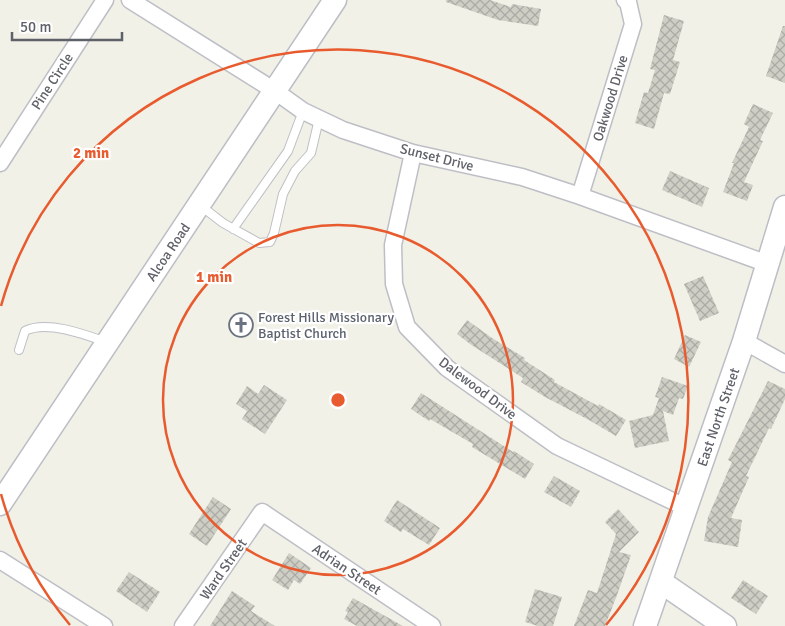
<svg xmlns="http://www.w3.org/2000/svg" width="785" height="626" font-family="Signika,sans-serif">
<defs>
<pattern id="building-cross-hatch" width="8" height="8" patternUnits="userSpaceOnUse" patternTransform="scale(1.25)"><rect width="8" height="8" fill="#cecec5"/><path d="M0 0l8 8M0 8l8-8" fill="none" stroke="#aaaba4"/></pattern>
</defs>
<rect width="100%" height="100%" fill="#f1f1e7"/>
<path fill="url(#building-cross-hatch)" d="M446 0H490L511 7 512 4 541 9 538 26 498 20 446 2Z
M664 15 684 21 673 60 680 62 670 94 664 93 654 129 635 123 644 92 648 93 655 70 650 69Z
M783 26H785V83L766 76Z
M753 104 773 113 760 140 763 141 744 182 753 185 747 201 723 192 734 163H732L749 127 744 124Z
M670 171 709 188 702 207 662 190Z
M703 276 719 313 700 321 684 284Z
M467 320 492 338 525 358 524 360 555 380 554 382 598 406 599 404 626 420 616 436 589 420 545 397 521 382 523 378 470 344 457 334Z
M685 335 701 342 689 367 674 359Z
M662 377 688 386 683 399 679 398 673 415 663 411 669 441 635 448 629 421 653 415 659 398 655 397Z
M768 381 785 389V399L771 429 769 428 746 476 749 477 731 518 742 520 738 547 704 541 708 517 732 462 728 460Z
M264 385 287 400 265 434 242 419 247 411 236 404 247 386 258 394Z
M421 393 513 452 514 451 534 464 525 479 472 447 473 444 430 419 429 421 411 409Z
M554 476 580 491 571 507 544 492Z
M213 497 231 509 207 546 189 534Z
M397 500 440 528 429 545 403 529 401 532 384 521Z
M618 509 639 532 619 552 631 555 617 595 605 626H574L588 590 597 593 616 534 605 522Z
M289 553 311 568 300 584 294 580 288 590 272 580Z
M129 572 160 592 147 612 116 591Z
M743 580 768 596 756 614 731 598Z
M535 589 562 597 553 626H538L525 622Z
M232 591 255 606 251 611 275 626H210Z
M353 598 403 626H357L344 619 348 612 345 611Z"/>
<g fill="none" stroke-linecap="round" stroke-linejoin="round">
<g stroke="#bebfc6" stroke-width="10">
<path id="lane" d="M201 206 223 223 259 243 270 242 274 233 283 194 295 171 311 153 319 119
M233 229 288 151 303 111
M19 350 25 331C46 320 84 334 106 342"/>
</g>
<g stroke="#bebfc6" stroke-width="19">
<path id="street" d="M130 0 275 91 303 111 343 130 413 153 522 177 580 196 768 264
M413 153 393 245 394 284 407 327 447 368 557 446 687 508
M0 163 105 0
M580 196 633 24 628 2 625 0
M744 341 785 364
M0 560 104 626
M183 626 262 512 432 626"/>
</g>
<g stroke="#bcbec5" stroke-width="25">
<path id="secondary" d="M0 504 335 0
M661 582 725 626
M645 626 744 341 785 207"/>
</g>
<use href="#lane" stroke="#fff" stroke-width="8"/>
<use href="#street" stroke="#fff" stroke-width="16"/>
<use href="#secondary" stroke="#fff" stroke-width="22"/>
</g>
<g fill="none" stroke="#e85b2e" stroke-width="2.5">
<circle cx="338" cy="400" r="175"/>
<path d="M70 625A350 350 0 0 1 1 494M1 306A350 350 0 1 1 606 625"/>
</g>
<defs>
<g id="church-ring" transform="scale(1.25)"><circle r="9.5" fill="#fff" stroke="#6b7280" stroke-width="1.5"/><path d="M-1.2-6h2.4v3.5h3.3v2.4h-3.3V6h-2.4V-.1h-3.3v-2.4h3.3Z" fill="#6b7280"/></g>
</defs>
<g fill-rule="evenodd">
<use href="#church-ring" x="241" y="325"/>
</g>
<g text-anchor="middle" stroke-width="4.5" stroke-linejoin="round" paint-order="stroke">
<g font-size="14" fill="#5e6168" stroke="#fff">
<text transform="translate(52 81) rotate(-57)" y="5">Pine Circle</text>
<text transform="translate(610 98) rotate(-73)" y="5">Oakwood Drive</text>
<text transform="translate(437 157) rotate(14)" y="5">Sunset Drive</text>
<text transform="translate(168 252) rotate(-56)" y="5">Alcoa Road</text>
<text transform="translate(478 388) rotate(37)" y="5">Dalewood Drive</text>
<text transform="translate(718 417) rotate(-71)" y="5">East North Street</text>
<text transform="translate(223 569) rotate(-55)" y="5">Ward Street</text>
<text transform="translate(347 569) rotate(34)" y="5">Adrian Street</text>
</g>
<g font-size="14" fill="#5b616d" stroke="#fff" text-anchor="start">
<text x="258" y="322">Forest Hills Missionary<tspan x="258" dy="16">Baptist Church</tspan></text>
</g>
</g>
<circle cx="338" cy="400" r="8" fill="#e85b2e" stroke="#fff" stroke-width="2.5"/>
<g font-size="15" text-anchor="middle" font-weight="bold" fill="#e85b2e" stroke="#fff" stroke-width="4.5" stroke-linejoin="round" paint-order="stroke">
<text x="91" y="158">2 min</text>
<text x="214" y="282">1 min</text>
</g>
<path d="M12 32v8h110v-8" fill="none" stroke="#5e6168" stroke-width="2.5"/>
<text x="20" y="32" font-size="15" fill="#5e6168" stroke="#ffffff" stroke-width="4" paint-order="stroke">50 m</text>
</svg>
